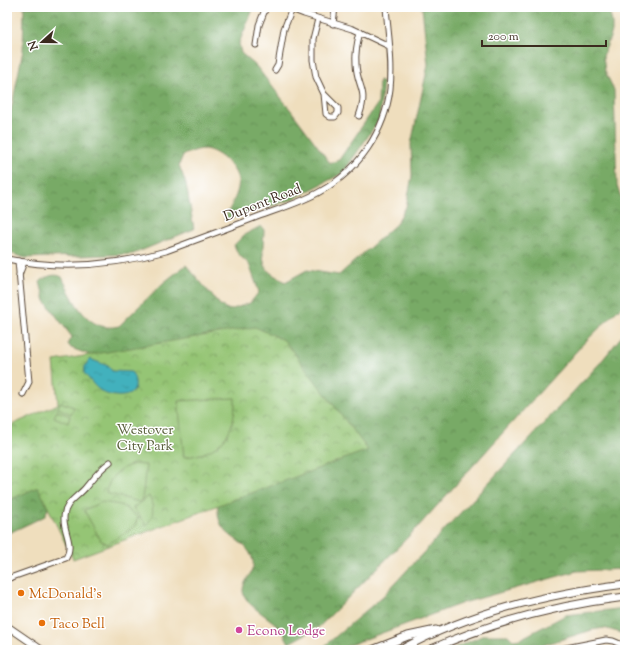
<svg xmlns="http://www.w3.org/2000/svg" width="632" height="657" viewBox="0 0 632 657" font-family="'Sorts Mill Goudy',serif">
	<defs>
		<pattern id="forest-crowns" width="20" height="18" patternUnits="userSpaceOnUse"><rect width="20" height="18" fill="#78aa66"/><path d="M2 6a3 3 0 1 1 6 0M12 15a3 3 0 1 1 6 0" fill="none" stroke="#648b53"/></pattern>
		<pattern id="park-crowns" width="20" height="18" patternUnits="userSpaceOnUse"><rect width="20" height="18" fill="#95c575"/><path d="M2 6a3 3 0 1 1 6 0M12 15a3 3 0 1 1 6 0" fill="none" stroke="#7ba05f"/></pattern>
		<pattern id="water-ripples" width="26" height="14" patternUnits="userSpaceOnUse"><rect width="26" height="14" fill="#42b1bd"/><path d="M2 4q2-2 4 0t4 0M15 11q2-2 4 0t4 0" fill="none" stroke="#389099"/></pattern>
	</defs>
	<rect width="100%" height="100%" fill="#fff"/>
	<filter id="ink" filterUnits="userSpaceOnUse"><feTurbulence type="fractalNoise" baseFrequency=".025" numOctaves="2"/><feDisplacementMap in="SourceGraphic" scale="8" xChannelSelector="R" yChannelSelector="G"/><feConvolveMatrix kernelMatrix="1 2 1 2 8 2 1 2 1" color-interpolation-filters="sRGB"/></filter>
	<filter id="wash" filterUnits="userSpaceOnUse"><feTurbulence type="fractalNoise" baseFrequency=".012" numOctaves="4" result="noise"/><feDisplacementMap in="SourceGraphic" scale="16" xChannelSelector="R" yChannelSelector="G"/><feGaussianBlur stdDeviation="0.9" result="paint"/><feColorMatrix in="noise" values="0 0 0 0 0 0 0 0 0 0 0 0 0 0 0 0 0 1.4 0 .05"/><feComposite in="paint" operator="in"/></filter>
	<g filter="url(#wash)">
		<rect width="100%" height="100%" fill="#efdebd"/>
		<g fill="url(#forest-crowns)" stroke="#5a6a42">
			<path d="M24,7h230l-15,36 2,10 15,13 37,47 37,50 9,-3 39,-57 1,-23 4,2 -4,38 -36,53 -52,27 -67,20c5,-10 12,-22 14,-32 4,-17 -19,-38 -34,-39 -7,0 -15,4 -21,6l-4,10 7,19 8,45 -61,25 -108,4 -18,-6v-121l16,-81z"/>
			<path d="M422,7h186l4,15v10l-9,24 2,15 9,19 3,95 8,25v93l-42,41 -167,185 -97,98 -30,16c-3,-5 -5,-10 -8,-13 -10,-13 -28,-19 -36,-33 -8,-13 11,-23 8,-36 -6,-26 -38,-20 -35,-57l-106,-141 -41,-15 -3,-4 1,-4 3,-3 -27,-36 -5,-19c6,-6 15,-9 22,-5 11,23 26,57 57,49l44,-43 23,-18 35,41 9,4 20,-7 9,-11 -10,-28 -11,-10 -4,-9 10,-10 17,-9 3,4c0,11 -4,29 3,39 3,5 13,9 18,13l22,-12 32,5 57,-51 10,-17 6,-31 -1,-32 17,-79z"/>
			<path d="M625,332v237l-48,2 -114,32 -127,47h-16l63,-54 217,-233z"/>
			<path d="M7,430l45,67 -7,19 -38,18z"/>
			<path d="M625,608v26l-21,-6 -12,2 -65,20h-77l34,-15h24l5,5 7,-1 46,-24z"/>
		</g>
		<path fill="url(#park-crowns)" stroke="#68784a" d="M255,327l29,13 84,110 -295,109 -35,-72 -31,14v-74l51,-23 -4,-43z"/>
		<g fill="#95c575" stroke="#68784a">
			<path d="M235,398c1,35 -14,56 -51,59l-6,-56z"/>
			<path d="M60,402l14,5 -3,7 -13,-6z"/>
			<path d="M57,411l13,5 -2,7 -14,-6z"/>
			<path d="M134,464l12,1 -4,35 -3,2 -33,-9c3,-16 13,-25 28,-29z"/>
			<path d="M149,496c5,12 6,19 -3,29l-13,-17z"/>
			<path d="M102,502l19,3 17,12 -3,9 -27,18 -7,-3 -17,-31z"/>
		</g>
		<path fill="url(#water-ripples)" stroke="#3e6e6e" d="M90,359l18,7 4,5 19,1c3,3 3,5 4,9 3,18 -19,17 -31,12 -8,-4 -14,-13 -20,-20l1,-7z"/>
	</g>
	<g filter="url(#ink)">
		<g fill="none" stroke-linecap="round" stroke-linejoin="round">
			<defs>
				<g id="minor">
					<path d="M286,7l18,7 49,15 36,17"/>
					<path d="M318,19l-5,20v21l3,17 8,17 2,20 4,3h5l3,-4v-5l-14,-14"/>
					<path d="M333,24l2,-17"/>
					<path d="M256,45l3,-20 7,-18"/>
					<path d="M275,70l3,-5 6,-36 8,-20"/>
					<path d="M359,116c10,-27 -2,-28 -3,-52 -1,-11 1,-21 4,-32"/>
					<path d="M7,259c54,11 106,7 159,-8 30,-11 60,-22 91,-34 21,-8 44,-14 64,-26 38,-21 64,-60 69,-102 3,-27 -2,-55 -4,-82"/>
					<path d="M18,261l11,121 -6,12"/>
					<path d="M19,275l5,-13"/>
					<path d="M7,579l59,-21c8,-14 -2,-25 -2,-39 0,-17 13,-21 22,-32 8,-10 14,-18 24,-25"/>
					<path d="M556,650l50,-10 7,1 12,5"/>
				</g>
				<path id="major" d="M7,626l35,24"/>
				<g id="highway">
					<path d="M372,650l36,-14 28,-6"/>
					<path d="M400,650c70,-38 147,-56 225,-66"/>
					<path d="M429,650c64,-28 127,-45 196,-53"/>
				</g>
			</defs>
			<use href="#minor" stroke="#564536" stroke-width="7"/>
			<use href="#major" stroke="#564536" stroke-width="8"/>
			<use href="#highway" stroke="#564536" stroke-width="9"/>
			<use href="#minor" stroke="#fff" stroke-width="5"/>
			<use href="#major" stroke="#fff" stroke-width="6"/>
			<use href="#highway" stroke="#fff" stroke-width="7"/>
		</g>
	</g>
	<g fill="#e8710a" stroke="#fff" stroke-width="1.5">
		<circle cx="21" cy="593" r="4"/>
		<circle cx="42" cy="623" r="4"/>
	</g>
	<circle fill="#d1479c" stroke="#fff" stroke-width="1.5" cx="239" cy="630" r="4"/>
	<g text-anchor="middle" stroke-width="3" stroke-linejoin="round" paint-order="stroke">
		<g font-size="14" fill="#3b2a1e" stroke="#fff">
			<text transform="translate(262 202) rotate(-21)" y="5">Dupont Road</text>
		</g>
		<g font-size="14" fill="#5a603c" stroke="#fff">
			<text x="145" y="434">Westover<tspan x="145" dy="16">City Park</tspan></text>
		</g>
		<g font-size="14" fill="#c56008" stroke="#fff" text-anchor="start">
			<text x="29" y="598">McDonald's</text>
			<text x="50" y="628">Taco Bell</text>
		</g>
		<g font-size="14" fill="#b23c85" stroke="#fff" text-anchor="start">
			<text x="247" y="635">Econo Lodge</text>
		</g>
	</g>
	<rect width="632" height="657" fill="none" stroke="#fff" stroke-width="24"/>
	<g transform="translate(42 42) rotate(249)" stroke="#ffffff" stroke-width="3" paint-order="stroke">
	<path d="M0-3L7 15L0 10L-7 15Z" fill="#3b2a1e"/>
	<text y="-6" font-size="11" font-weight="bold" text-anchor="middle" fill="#3b2a1e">N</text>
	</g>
	<path d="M482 40v6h124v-6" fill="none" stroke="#3b2a1e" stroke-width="2"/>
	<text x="488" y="40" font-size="12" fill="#3b2a1e" stroke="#ffffff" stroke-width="3" paint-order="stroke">200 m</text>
</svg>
